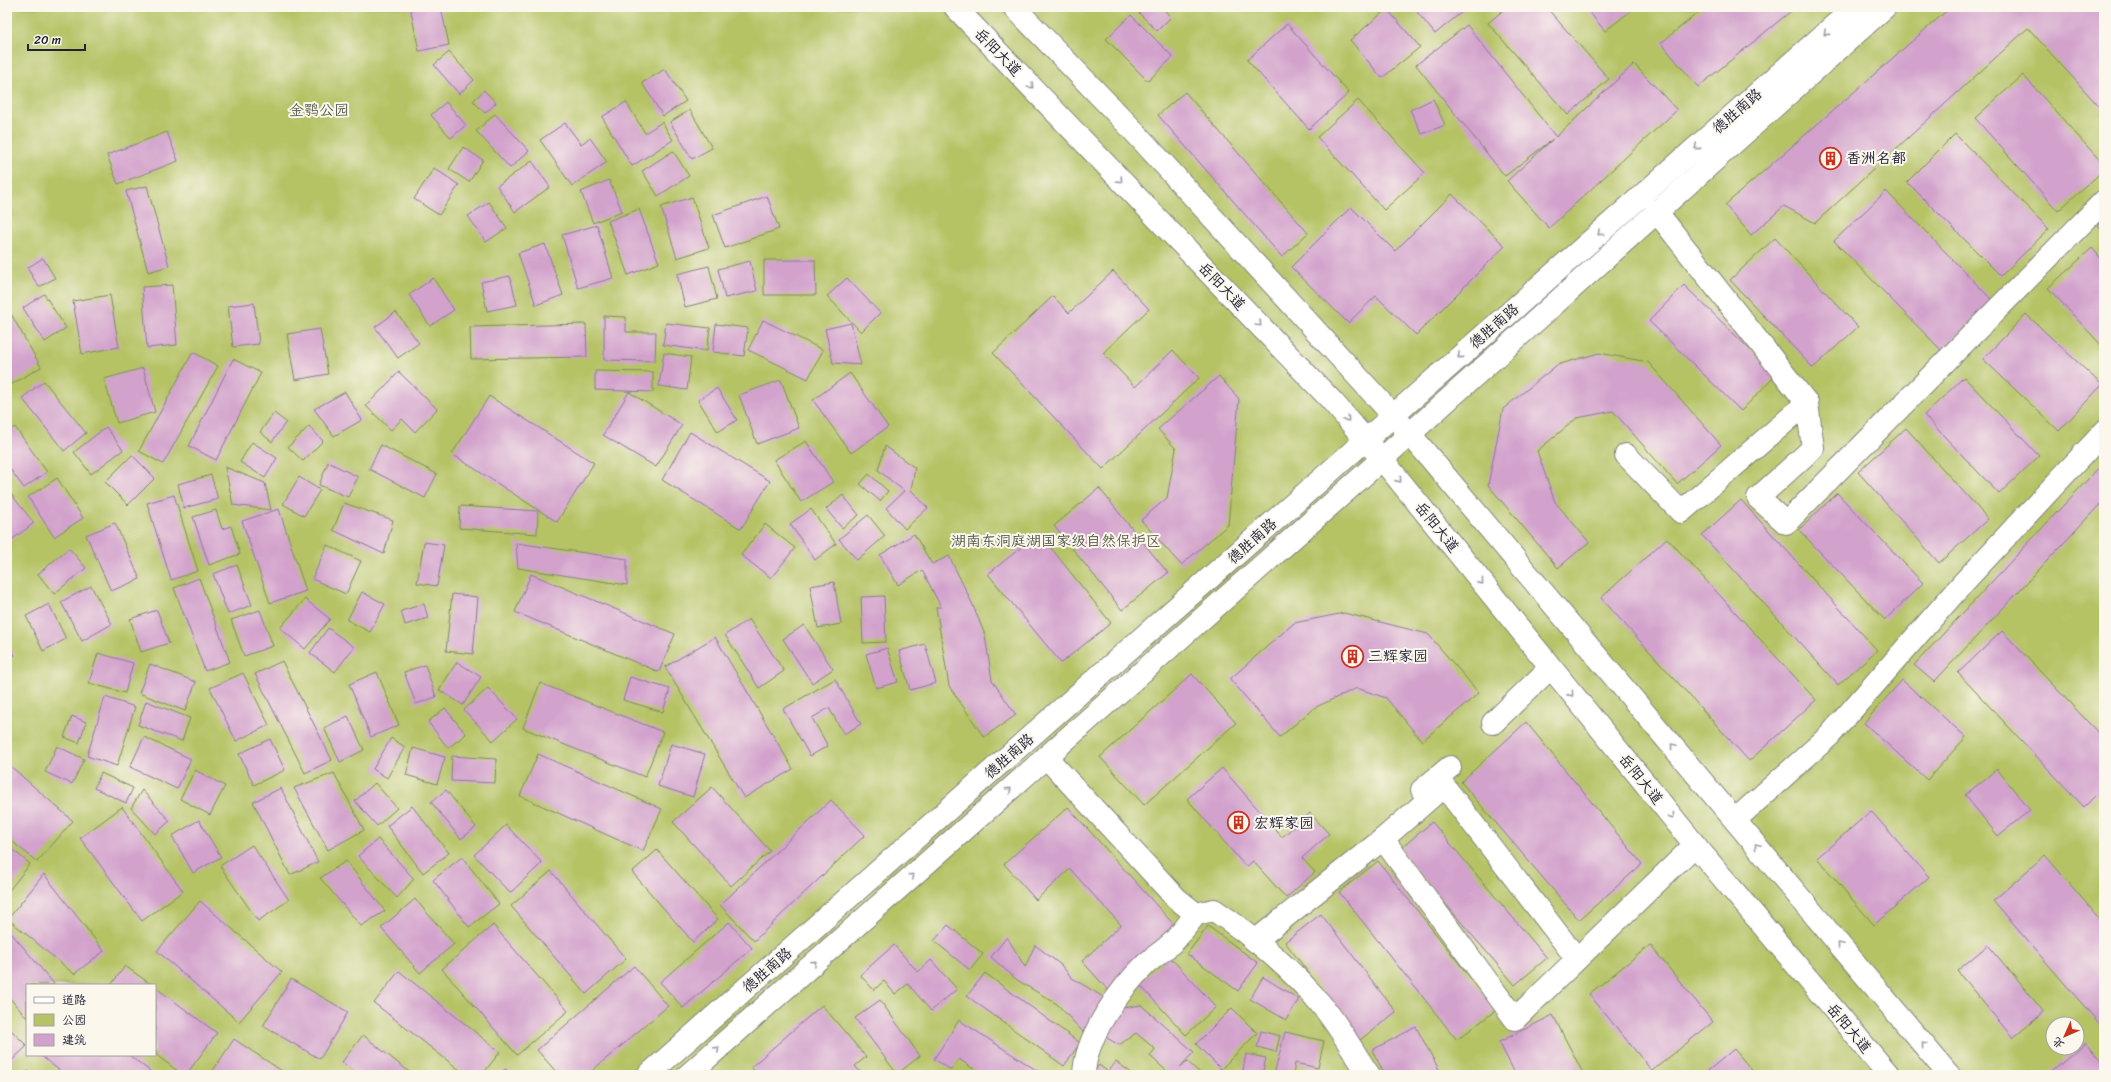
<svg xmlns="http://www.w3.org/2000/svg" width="2111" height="1082" viewBox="0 0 2111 1082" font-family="Sriracha,'LXGW WenKai TC',sans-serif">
	<rect width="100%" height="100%" fill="#fbf7ec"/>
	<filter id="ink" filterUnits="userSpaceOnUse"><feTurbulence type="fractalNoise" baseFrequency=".025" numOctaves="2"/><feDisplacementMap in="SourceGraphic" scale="8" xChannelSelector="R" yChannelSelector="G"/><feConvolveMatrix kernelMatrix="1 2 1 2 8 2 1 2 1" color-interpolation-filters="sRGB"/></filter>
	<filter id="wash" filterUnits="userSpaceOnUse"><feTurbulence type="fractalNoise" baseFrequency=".012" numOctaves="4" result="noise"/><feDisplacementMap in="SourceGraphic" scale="16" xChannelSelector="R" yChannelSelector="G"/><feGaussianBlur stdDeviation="0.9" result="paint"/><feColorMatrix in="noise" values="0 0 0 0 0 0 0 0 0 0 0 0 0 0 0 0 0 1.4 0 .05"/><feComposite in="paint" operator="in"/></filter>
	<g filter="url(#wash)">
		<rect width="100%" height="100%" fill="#e6dfbb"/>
		<path fill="#b5c365" stroke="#6c7250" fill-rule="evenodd" d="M7,7h2097v1068h-2097zM27,985h128v70h-128zM2053,1024h24v24h-24z"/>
		<g id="blocks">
			<g fill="#d2a1cc">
				<path d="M410,7h31l8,38 -30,6z"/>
				<path d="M1133,7h28l10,10 -14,14z"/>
				<path d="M1413,7h55l-33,27z"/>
				<path d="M1507,7h39l63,72 -41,36 -80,-92z"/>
				<path d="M1585,7h51l-31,24z"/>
				<path d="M1705,7h91l-98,80 -37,-44z"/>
				<path d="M1951,7h153v105l-76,-84 -213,195 -31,-17 -33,29 -26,-30z"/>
				<path d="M1387,9l33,38 -38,31 -32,-38z"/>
				<path d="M1131,15l42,42 -25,24 -42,-42z"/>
				<path d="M1287,24l62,69 -40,36 -62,-69z"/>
				<path d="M1467,25l89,112 78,-73 43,46 -128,118 -42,-47 46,-42 -48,37 -89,-111z"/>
				<path d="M449,52l25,28 -15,14 -25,-29z"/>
				<path d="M665,69l21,32 -23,15 -21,-33z"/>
				<path d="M2023,75l81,90v5l-46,41 -83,-93z"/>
				<path d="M484,90l12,13 -11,10 -12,-12z"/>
				<path d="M1185,92l123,141 -26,24 -124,-142z"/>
				<path d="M1433,99l12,26 -23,9 -12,-24z"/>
				<path d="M1358,100l67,73 -41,37 -67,-73z"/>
				<path d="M446,102l20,23 -15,13 -20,-23z"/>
				<path d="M626,102l19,31 17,-11 11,18 -41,26 -30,-49z"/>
				<path d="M690,110l22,38 -20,11 -22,-37z"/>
				<path d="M495,114l34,37 -19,17 -34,-37z"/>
				<path d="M565,123l16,21 9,-6 17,24 -35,24 -32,-46z"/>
				<path d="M167,132l11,29 -60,23 -11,-29z"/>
				<path d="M1955,134l94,95 -48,47 -94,-94z"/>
				<path d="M463,147l20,13 -14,22 -20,-13z"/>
				<path d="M673,151l16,25 -31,20 -16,-25z"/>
				<path d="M532,161l18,26 -35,25 -18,-26z"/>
				<path d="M434,168l25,17 -20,30 -25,-16z"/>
				<path d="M609,180l13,31 -29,12 -12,-31z"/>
				<path d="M147,186l22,80 -21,6 -22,-81z"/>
				<path d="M1886,191l107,110 -51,50 -108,-110z"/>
				<path d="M1452,194l53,52 -89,89 -40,-39 -28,27 -57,-56 60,-60 44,44z"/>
				<path d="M767,196l12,33 -54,19 -12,-33z"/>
				<path d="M692,197l17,51 -32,10 -16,-51z"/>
				<path d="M489,202l18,26 -21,14 -18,-26z"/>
				<path d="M639,209l20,54 -31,12 -20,-54z"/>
				<path d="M2104,220v13l-6,-7z"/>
				<path d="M597,225l16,53 -35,10 -16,-53z"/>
				<path d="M1775,238l83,89 -45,41 -83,-88z"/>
				<path d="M545,244l18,51 -27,10 -18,-52z"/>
				<path d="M2092,248l12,14v86l-56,-60z"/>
				<path d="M43,258l12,20 -16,9 -12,-19z"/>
				<path d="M764,260h51l1,35h-52z"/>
				<path d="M750,261l7,30 -32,7 -7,-29z"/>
				<path d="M709,266l8,33 -32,8 -8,-33z"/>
				<path d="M1113,271l36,38 -46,44 32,34 38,-37 26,28 -96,91 -110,-116 60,-57 16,17z"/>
				<path d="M510,276l7,29 -30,6 -6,-29z"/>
				<path d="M433,278l21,32 -24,16 -21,-31z"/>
				<path d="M847,278l33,35 -19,19 -34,-36z"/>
				<path d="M172,285l5,60 -30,3 -5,-61z"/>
				<path d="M1684,285l92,90 -35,36 -92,-90z"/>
				<path d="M44,294l22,34 -21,14 -22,-34z"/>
				<path d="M110,295l9,52 -37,7 -9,-53z"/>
				<path d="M254,303l5,41 -26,3 -5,-41z"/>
				<path d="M7,307l34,60 -29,17 -5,-8z"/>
				<path d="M396,312l23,31 -21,15 -23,-31z"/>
				<path d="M2026,314l76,71 -43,46 -76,-72z"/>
				<path d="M604,316l22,1v15h30l-1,29 -51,-1z"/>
				<path d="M763,320l60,30 -15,29 -60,-29z"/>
				<path d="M666,323l44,5 -3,23 -44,-6z"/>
				<path d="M851,323l10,42 -28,-2 -8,-34z"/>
				<path d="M586,324l1,33 -116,2 -1,-32z"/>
				<path d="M716,324l32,4 -4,28 -31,-4z"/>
				<path d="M320,329l8,45 -33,6 -8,-46z"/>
				<path d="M193,352l25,14 -55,98 -24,-13z"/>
				<path d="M664,353l27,4 -4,33 -28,-4z"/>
				<path d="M1599,353l49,9 73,83 -44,39 -64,-73 -36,7 -40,33 18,51 34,40 -31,26 -70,-83 15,-76 54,-44z"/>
				<path d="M233,359l28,14 -45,87 -27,-14z"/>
				<path d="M143,368l12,44 -38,11 -13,-44z"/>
				<path d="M595,371l58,1v20l-58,-2z"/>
				<path d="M399,372l38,37 -22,23 -13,-13 -11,11 -25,-24z"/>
				<path d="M850,373l38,54 -37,26 -38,-53z"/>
				<path d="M1219,376l20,23 -11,126 -47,40 -40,-45 26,-22 9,-49 -18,-20z"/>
				<path d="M1964,377l75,79 -40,38 -75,-79z"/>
				<path d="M781,380l18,48 -42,16 -18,-49z"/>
				<path d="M44,381l42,52 -22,18 -42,-53z"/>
				<path d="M717,388l20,32 -19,12 -20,-32z"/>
				<path d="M345,392l17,28 -28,16 -20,-27z"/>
				<path d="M629,392l53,33 -26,42 -53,-32z"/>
				<path d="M489,396l105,67 -37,59 -105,-68z"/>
				<path d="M274,413l12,9 -14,20 -12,-10z"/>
				<path d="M309,426l14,15 -20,20 -15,-14z"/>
				<path d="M15,427l32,45 -23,16 -17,-23v-33z"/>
				<path d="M106,427l17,23 -32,24 -17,-22z"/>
				<path d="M1906,428l82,91 -49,44 -81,-91z"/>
				<path d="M690,432l80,49 -29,48 -79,-49z"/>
				<path d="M806,441l27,41 -32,20 -27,-42z"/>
				<path d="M252,442l25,16 -12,20 -25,-16z"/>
				<path d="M381,445l56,29 -12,24 -56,-29z"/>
				<path d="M885,446l30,22 -4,22 17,18 -23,21 -19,-21 18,-17 -26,-21z"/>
				<path d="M132,455l23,23 -27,27 -23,-23z"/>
				<path d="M328,462l30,15 -10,20 -29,-12z"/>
				<path d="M2104,462v38l-170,182 -20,-17z"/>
				<path d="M225,467l40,16 6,27 -38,-5z"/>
				<path d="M869,474l19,17 -8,10 -20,-17z"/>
				<path d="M211,475l7,24 -34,9 -6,-24z"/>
				<path d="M299,477l21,13 -16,26 -21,-12z"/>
				<path d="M57,478l26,40 -29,19 -26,-40z"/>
				<path d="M1099,488l69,85 -46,37 -68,-84z"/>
				<path d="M7,489l27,34 -25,19 -2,-3z"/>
				<path d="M1837,493l86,90 -38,37 -86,-90z"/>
				<path d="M174,495l24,76 -27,9 -24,-77z"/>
				<path d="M843,495l16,20 -17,13 -16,-19z"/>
				<path d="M1741,500l136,150 -39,35 -136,-150z"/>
				<path d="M344,503l49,17 -9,34 -51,-24z"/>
				<path d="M460,506l78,5 -1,23 -78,-6z"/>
				<path d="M279,509l27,82 -36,12 -28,-82z"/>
				<path d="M811,509l25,35 -21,16 -25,-36z"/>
				<path d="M216,510l6,19 9,-3 9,28 -31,11 -16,-48z"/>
				<path d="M868,515l17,21 -28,24 -18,-21z"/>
				<path d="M115,523l25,56 -29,12 -25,-56z"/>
				<path d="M765,524l30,24 -24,30 -30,-23z"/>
				<path d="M1039,533l72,90 -50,40 -73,-89z"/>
				<path d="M914,534l18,30 17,-8 23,47 13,32 7,45 24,35 -32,22 -35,-51 -13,-79h5l-19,-37 -24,15 -18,-30z"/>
				<path d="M1667,538l149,162 -67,61 -148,-163z"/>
				<path d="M424,542l20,3 -7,41 -20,-3z"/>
				<path d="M516,543l111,16v26l-109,-17z"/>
				<path d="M327,545l34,16 -15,33 -34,-15z"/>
				<path d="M69,548l17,20 -32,26 -16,-20z"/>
				<path d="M237,565l15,40 -24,9 -15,-40z"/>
				<path d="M531,574l144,60 -16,38 -144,-60z"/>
				<path d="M199,578l31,84 -25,9 -31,-83z"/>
				<path d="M834,582l7,42 -23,4 -8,-42z"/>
				<path d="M91,586l21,38 -30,17 -21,-39z"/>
				<path d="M362,592l23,12 -15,28 -23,-12z"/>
				<path d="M452,594l26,3 -5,57 -27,-3z"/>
				<path d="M884,596l2,46 -23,1 -2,-46z"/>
				<path d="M305,599l25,20 -25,30 -25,-21z"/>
				<path d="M49,604l17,35 -23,12 -17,-35z"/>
				<path d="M424,604l4,14 -23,7 -4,-14z"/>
				<path d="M157,610l12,33 -28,9 -11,-33z"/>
				<path d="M260,610l13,36 -29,10 -13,-36z"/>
				<path d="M1344,613l84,21 51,59 -57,48 -36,-43 -29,-10 -43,20 -34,29 -50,-58 64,-56z"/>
				<path d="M749,619l35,52 -25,17 -34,-53z"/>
				<path d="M804,625l29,44 -21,14 -29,-44z"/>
				<path d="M328,628l26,19 -19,25 -25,-19z"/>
				<path d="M2002,631l102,108v48l-20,20 -126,-134z"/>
				<path d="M715,637l78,132 -49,29 -79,-131z"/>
				<path d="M925,644l11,39 -26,7 -11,-39z"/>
				<path d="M7,645l8,10 -8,6z"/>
				<path d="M887,648l11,34 -22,6 -10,-34z"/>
				<path d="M98,653l35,10 -8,30 -36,-10z"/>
				<path d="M282,661l50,99 -27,13 -50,-99z"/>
				<path d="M457,662l24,15 -18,28 -24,-15z"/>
				<path d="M150,664l46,18 -11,29 -46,-18z"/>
				<path d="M425,665l11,32 -20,7 -12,-32z"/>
				<path d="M377,672l22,53 -28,12 -22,-53z"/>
				<path d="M243,673l26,52 -33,16 -26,-53z"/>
				<path d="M1192,674l44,49 -92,82 -44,-48z"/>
				<path d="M630,677l40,12 -7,23 -40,-12z"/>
				<path d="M835,679l26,45 -17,10 -15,-26 -17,10 16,28 -18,10 -27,-47z"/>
				<path d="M1902,680l64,57 -39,43 -63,-57z"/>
				<path d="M540,683l123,49 -18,45 -122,-49z"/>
				<path d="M488,688l29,31 -24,22 -29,-31z"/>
				<path d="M105,697l30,10 -18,59 -30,-10z"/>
				<path d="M146,701l44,17 -8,23 -44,-16z"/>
				<path d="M445,708l21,26 -18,14 -20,-26z"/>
				<path d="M72,716l14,6 -7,21 -15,-6z"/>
				<path d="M348,716l16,34 -24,12 -16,-34z"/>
				<path d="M1526,722l116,142 -63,56 -118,-138z"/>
				<path d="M144,737l47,22 -14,30 -47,-22z"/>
				<path d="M391,738l14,9 -18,31 -14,-9z"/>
				<path d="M270,739l15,31 -31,15 -15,-31z"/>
				<path d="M671,744l34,10 -12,43 -35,-11z"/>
				<path d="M57,746l27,13 -12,25 -27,-12z"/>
				<path d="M413,748l32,9 -8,27 -31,-9z"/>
				<path d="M538,754l124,55 -19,42 -123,-55z"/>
				<path d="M452,756l44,3 -1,24 -44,-2z"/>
				<path d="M7,763l66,58 -36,41 -30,-25z"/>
				<path d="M1222,768l60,69 28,-24 19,21 -27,24 13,14 -29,26 -33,-37 -7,6 -59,-68z"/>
				<path d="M1997,769l33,41 -32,26 -33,-41z"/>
				<path d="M195,770l30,16 -15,29 -30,-16z"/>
				<path d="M101,773l32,15 -7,15 -32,-15z"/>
				<path d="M334,773l30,57 -36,20 -34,-62z"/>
				<path d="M375,783l22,25 -20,18 -22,-25z"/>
				<path d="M712,787l58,64 -39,35 -58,-64z"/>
				<path d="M281,788l37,74 -28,13 -37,-73z"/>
				<path d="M142,790l28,31 -15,13 -24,-26z"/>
				<path d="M446,790l30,37 -15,12 -30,-37z"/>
				<path d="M831,800l34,35 -111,106 -34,-36z"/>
				<path d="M412,806l37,47 -26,20 -36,-47z"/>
				<path d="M122,807l61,84 -41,30 -62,-83z"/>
				<path d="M1068,807l109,121 -69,62 -26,-29 39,-36 -51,-56 -34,31 -32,-36z"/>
				<path d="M1871,811l58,66 -55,48 -57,-67z"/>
				<path d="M199,820l22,37 -28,16 -21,-37z"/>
				<path d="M1432,822l115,136 -32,27 -116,-135z"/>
				<path d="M506,825l36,38 -32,30 -36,-38z"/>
				<path d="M378,839l36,40 -17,19 -39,-42z"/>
				<path d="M7,845l23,19 -23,29z"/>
				<path d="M252,845l37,55 -31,21 -38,-55z"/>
				<path d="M657,850l61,69 -25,23 -61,-70z"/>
				<path d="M2045,855l59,69v105l-111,-128z"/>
				<path d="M462,857l37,47 -30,23 -36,-47z"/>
				<path d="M346,861l39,50 -24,15 -41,-48z"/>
				<path d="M1378,861l118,149 -39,30 -118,-148z"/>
				<path d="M551,871l75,88 -40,35 -75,-88z"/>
				<path d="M44,874l60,77 -30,23 -66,-55z"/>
				<path d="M415,899l39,45 -34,29 -39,-45z"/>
				<path d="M200,901l82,71 -43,50 -82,-71z"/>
				<path d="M1321,914l75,98 -36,28 -75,-98z"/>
				<path d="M729,922l23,26 -69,60 -23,-26z"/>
				<path d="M493,925l75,86 -51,44 -75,-86z"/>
				<path d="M948,925l35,29 -13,16 -36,-29z"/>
				<path d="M1208,926l50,37 -20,28 -51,-37z"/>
				<path d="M7,928l48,57h-28v33l-20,-23z"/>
				<path d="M1007,937l18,30 10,-22 26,20 11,13 33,20 -21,35 -27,-29 -40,-24 -26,-23z"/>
				<path d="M894,945l24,27 13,-12 26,29 -26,22 -23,-27 -13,10 -11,-13 -10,9 -14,-15z"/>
				<path d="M1650,945l63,77 -61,49 -63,-77z"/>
				<path d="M1988,945l56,67 -31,26 -56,-67z"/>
				<path d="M1169,956l47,51 -30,28 -47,-51z"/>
				<path d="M125,966l27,19h-41z"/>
				<path d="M634,966l34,40 -81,69h-28l-22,-25z"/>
				<path d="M399,971l101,81 -18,23h-16l-92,-72z"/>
				<path d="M985,973l95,70 -16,23 -97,-70z"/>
				<path d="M1263,977l36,22 -13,21 -36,-21z"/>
				<path d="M291,979l57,33 -28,47 -57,-33z"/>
				<path d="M155,987l62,46 -31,42h-3l-28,-21z"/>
				<path d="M880,1000l40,56 -23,18 -42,-56z"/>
				<path d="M822,1005l44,52 -11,9 8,9h-105l-7,-8z"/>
				<path d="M1141,1005l53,47 -14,15 7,-6 15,14h-31l-21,-19 5,-7 -19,-16 -17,12 -17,-10 15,-26z"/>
				<path d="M1232,1008l25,25 -36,36 -25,-25z"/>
				<path d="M1553,1015l31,60h-68l-17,-33z"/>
				<path d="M959,1020l85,55h-62l-23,-16 -8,11 -17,-11z"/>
				<path d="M7,1026l20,20 -20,19z"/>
				<path d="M1416,1027l26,48h-57l-13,-25z"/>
				<path d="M1261,1031l19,5 -4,16 -19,-5z"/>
				<path d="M1285,1032l39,9 -6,27 -23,-5 -2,12h-19z"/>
				<path d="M363,1035l50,40h-55l-16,-13z"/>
				<path d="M234,1039l54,36h-78z"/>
				<path d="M2085,1042l19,22v11h-57z"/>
				<path d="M1734,1049l22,26h-53z"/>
				<path d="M1246,1054l20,4 -4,17h-20z"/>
				<path d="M40,1055h89l26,20h-90z"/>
				<path d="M1116,1062l19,13h-43l7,-10 9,7z"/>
				<path d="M506,1069l3,6h-13z"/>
				<path d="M28,1071l5,4h-8z"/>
			</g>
		</g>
	</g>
	<g filter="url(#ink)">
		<use href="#blocks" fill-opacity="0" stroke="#84807b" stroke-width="1"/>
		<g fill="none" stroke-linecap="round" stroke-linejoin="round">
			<defs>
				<g id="minor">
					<path d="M1807,403l6,45 -55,50 28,25 318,-322"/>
					<path d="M1626,455l55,57 126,-109 -151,-192"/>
					<path d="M1493,723l57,-55"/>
					<path d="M1046,757l130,141 20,16 18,-4c39,26 81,62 110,98 17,21 30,45 45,67"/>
					<path d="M1422,790l28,-23"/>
					<path d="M1735,820l94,-84 134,-153 141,-151"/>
					<path d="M1383,839l61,-53 133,173"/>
					<path d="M1255,941l128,-102 132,180 180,-174"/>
					<path d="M1084,1075c1,-38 35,-85 62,-111 9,-8 20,-15 29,-24 7,-8 14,-17 21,-26"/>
				</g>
				<g id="major">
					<path d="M955,7l377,394 50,58 313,386 194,230"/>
					<path d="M1014,7l116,120 280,307 539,641"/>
					<path d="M648,1075l1207,-1068"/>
					<path d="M688,1075l694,-616 503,-452"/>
				</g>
			</defs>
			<use href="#minor" stroke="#84807b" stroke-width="24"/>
			<use href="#major" stroke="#84807b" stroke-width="24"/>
			<use href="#minor" stroke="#fff" stroke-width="22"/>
			<use href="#major" stroke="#fff" stroke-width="22"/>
		</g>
		<defs><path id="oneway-chevron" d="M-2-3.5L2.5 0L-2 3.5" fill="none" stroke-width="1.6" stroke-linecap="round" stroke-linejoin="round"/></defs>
		<g stroke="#9c9ca7">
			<use href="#oneway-chevron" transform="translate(1826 33) rotate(139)"/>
			<use href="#oneway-chevron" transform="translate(1031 86) rotate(46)"/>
			<use href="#oneway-chevron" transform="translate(1697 147) rotate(139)"/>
			<use href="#oneway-chevron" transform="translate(1120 180) rotate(46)"/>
			<use href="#oneway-chevron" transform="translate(1600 233) rotate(139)"/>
			<use href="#oneway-chevron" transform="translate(1259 324) rotate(46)"/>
			<use href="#oneway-chevron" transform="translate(1460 356) rotate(139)"/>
			<use href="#oneway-chevron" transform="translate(1347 419) rotate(50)"/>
			<use href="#oneway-chevron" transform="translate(1399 480) rotate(51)"/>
			<use href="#oneway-chevron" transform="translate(1481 582) rotate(51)"/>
			<use href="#oneway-chevron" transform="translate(1571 694) rotate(51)"/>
			<use href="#oneway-chevron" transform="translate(1673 746) rotate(-130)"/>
			<use href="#oneway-chevron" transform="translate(1009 790) rotate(-42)"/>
			<use href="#oneway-chevron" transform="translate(1672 816) rotate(51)"/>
			<use href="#oneway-chevron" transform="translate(1757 846) rotate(-130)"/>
			<use href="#oneway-chevron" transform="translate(912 876) rotate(-42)"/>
			<use href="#oneway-chevron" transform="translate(1840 945) rotate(-130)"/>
			<use href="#oneway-chevron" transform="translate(814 963) rotate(-42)"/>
			<use href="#oneway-chevron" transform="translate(1924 1045) rotate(-130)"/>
			<use href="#oneway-chevron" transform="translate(717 1049) rotate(-42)"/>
		</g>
	</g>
	<defs>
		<symbol id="building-ring" viewBox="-11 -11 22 22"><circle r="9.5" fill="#fbf7ec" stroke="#c8321e" stroke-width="1.5"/><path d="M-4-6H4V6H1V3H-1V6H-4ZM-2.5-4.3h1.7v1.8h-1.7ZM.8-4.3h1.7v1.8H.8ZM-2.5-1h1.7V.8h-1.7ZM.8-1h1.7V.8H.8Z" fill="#c8321e"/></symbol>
	</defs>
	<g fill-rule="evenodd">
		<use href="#building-ring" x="1818" y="146" width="25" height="25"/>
		<use href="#building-ring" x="1340" y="644" width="25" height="25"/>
		<use href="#building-ring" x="1226" y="810" width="25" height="25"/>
	</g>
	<g text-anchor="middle" stroke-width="4" stroke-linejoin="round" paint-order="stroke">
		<g font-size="15" fill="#22223b" stroke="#fbf7ec">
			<text transform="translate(998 52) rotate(46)" y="5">岳阳大道</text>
			<text transform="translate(1737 111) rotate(-41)" y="5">德胜南路</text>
			<text transform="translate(1222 286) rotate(46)" y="5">岳阳大道</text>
			<text transform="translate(1494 326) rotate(-41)" y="5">德胜南路</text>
			<text transform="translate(1437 527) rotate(51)" y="5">岳阳大道</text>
			<text transform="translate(1252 541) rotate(-42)" y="5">德胜南路</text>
			<text transform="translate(1009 756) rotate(-41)" y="5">德胜南路</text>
			<text transform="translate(1641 779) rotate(51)" y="5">岳阳大道</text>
			<text transform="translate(767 970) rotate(-41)" y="5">德胜南路</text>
			<text transform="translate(1849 1028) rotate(50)" y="5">岳阳大道</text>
		</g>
		<g font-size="15" fill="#555a4a" stroke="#fbf7ec">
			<text x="319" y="115">金鹗公园</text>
			<text x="1056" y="546">湖南东洞庭湖国家级自然保护区</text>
		</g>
		<g font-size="15" fill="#22223b" stroke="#fbf7ec" text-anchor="start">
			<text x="1846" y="163">香洲名都</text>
			<text x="1368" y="661">三辉家园</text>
			<text x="1254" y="828">宏辉家园</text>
		</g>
	</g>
	<rect width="2111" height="1082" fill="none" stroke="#fbf7ec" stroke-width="24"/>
	<rect x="26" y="984" width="130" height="72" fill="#fbf7ec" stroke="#a4a2a5"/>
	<rect x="34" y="997" width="20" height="6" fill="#ffffff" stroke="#a4a2a5"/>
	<text x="62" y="1004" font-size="12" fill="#22223b">道路</text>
	<rect x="34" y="1014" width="20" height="12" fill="#b5c365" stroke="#a4a2a5"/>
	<text x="62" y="1024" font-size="12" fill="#22223b">公园</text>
	<rect x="34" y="1034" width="20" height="12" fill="#d2a1cc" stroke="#a4a2a5"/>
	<text x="62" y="1044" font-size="12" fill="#22223b">建筑</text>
	<g transform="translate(2065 1036) rotate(225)"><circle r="19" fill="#fbf7ec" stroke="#a4a2a5"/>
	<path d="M0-3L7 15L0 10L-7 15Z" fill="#c8321e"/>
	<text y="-6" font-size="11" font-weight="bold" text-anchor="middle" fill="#22223b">北</text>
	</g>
	<path d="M28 44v6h57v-6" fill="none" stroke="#22223b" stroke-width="2"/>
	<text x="34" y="44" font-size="12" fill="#22223b" stroke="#fbf7ec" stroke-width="3" paint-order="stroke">20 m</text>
</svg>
